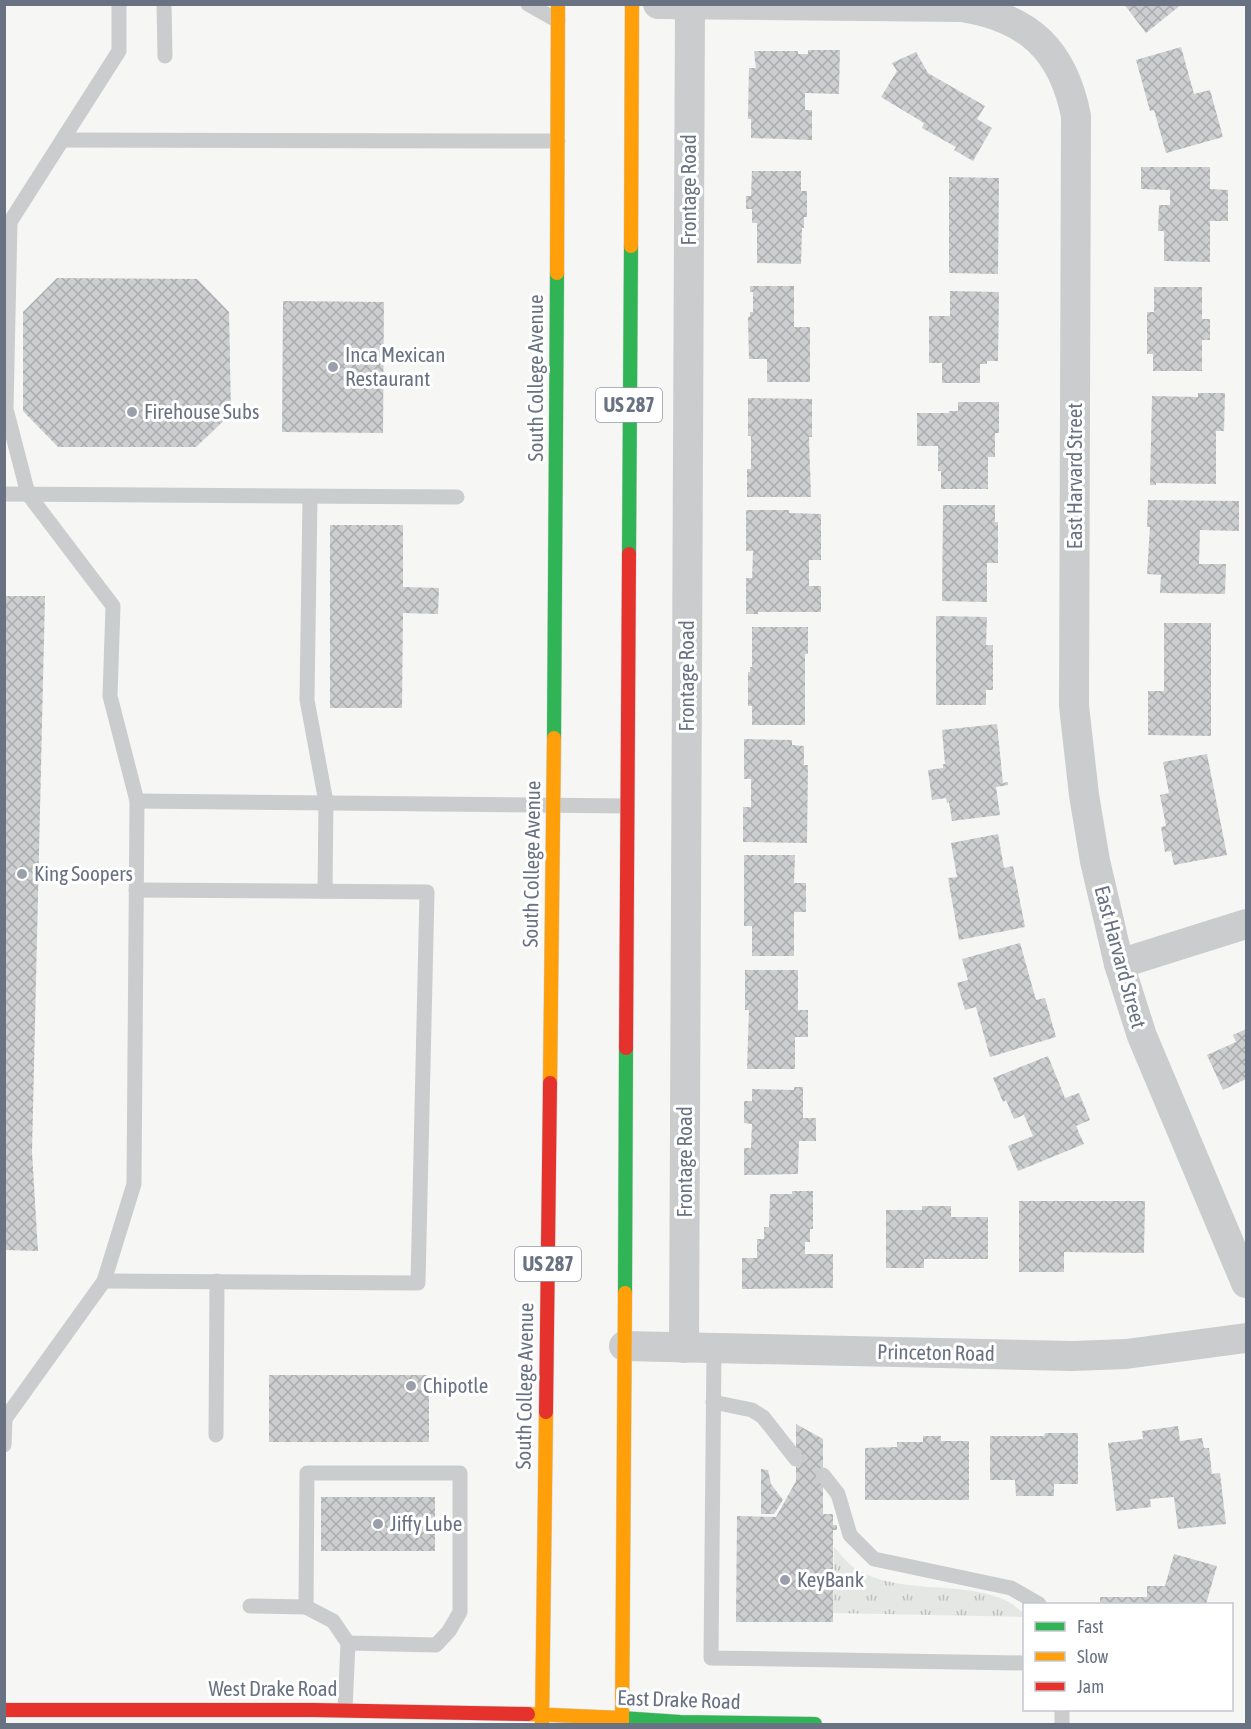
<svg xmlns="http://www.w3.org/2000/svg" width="1251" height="1729" viewBox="0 0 1251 1729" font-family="'Asap Condensed',sans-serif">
	<defs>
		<pattern id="grass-tufts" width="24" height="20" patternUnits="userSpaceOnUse" patternTransform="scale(1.5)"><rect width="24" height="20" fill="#e4e7e3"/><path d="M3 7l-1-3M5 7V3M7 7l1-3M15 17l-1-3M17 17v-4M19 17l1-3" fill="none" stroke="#bdc0bd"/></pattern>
		<pattern id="building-cross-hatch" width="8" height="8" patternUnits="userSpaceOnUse" patternTransform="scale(1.5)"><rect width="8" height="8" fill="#cdced0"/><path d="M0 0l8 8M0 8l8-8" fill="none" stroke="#aaacae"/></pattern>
	</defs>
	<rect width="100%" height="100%" fill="#f6f6f5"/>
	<path fill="url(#grass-tufts)" d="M834,1547c6,6 12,15 19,20 46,30 104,12 152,33 7,3 13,9 19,13v4l-191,-4z"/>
	<g fill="url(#building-cross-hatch)">
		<path d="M1124,4h58l-36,29z"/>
		<path d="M1181,47l13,47 16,-4 13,47 -57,16 -12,-43 -4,1 -14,-51z"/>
		<path d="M808,50h32l-1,44 -34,-1v17h7v30l-61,-2v-19h-3l1,-51h7l-2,-17h44v3h10z"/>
		<path d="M916,52l12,21 57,33 -8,13 15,9 -19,33 -19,-11 2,-3 -34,-19 2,-5 -43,-26 16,-26 -5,-8z"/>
		<path d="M1141,167h69v22l18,1v31h-18v41l-46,-1v-30h-6l1,-26h11v-15l-29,-1z"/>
		<path d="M752,171h49v20h6v26h-3v11h-2l-1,36 -44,-1v-40h-5v-14h-6v-13h5z"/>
		<path d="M949,177l50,1 -1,96 -49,-1z"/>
		<path d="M57,278l140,1 32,33 2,102 -35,33h-138l-35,-36v-99z"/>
		<path d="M750,286h44v41h16v55h-43v-23h-18l-1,-42h2v-5h3v-20h-3z"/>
		<path d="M1154,287h48v32h8v21h-8v31h-49v-17h-6v-42h7z"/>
		<path d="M950,291l49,1 -1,69h-11v3h-7v19h-38v-20h-13v-47h21z"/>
		<path d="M283,301l101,1 -1,131 -101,-1z"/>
		<path d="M1198,393h27l-1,38h-8v53l-60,-1v2h-6l2,-89 46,1z"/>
		<path d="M748,398l64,1v38h-3l2,60h-64v-28h4v-33h-3z"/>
		<path d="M958,402h41v31h-4v24h-7v32h-47v-18h-3v-25h-21v-33h32v-2h9z"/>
		<path d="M1148,500l91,1v30l-39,-1 -1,34h27l-1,30 -65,-1 1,-18 -14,-1 3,-47h-3z"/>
		<path d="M943,505h52v17h3v41h-11v39l-45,-1z"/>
		<path d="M746,510h43v3l32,1v46h-12v26h12v26h-63v2h-12v-36h6l1,-27h-7z"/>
		<path d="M330,525h73v62l36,1 -1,26 -35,-1 -1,95h-72z"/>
		<path d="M4,596h41l-13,556 6,99 -34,-1z"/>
		<path d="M936,616l51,1 -1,28h7v45h-7v15h-50z"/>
		<path d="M1164,623h47v113l-63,-1v-44h16z"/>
		<path d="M752,627h56v27h-3v71h-53v-19h-4v-34h2v-5h2z"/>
		<path d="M997,724l6,59 5,-1v3l-12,2 4,28 -48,6 -3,-19 -2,1 -1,-5 -14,2 -4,-30 15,-2v-4h2l-3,-34z"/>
		<path d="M744,739l48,1v5l12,1v19h4l-1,78 -64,-1v-35h8v-28h-7z"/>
		<path d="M1207,754l20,101 -53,10 -3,-14 -6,1 -4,-25 5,-1 -6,-31 9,-2 -6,-31z"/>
		<path d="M998,834l6,34 9,-2 12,61 -66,13 -11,-62 9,-1 -6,-34z"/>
		<path d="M744,855h51l-1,28h12v29h-12v44h-42v-30h-8z"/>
		<path d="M1020,943l16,57 9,-2 11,39 -66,20 -14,-50 -11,3 -8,-27 11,-3 -6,-21z"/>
		<path d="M745,970h53v40h10v27h-13v32h-48l2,-59h-4z"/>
		<path d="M1246,1029v50l-23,11 -16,-35 29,-13 -3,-7z"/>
		<path d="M1048,1056l17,42 14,-5 11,27 -14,6 8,18 -66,27 -10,-25 25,-10 -9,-21 -10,4 -8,-19 -3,2 -10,-24z"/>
		<path d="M794,1087h9v31h13v23h-17l-1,33 -54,1v-27h7l1,-24 -8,-1v-22h8v-12l42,1z"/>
		<path d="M792,1191h21v38h-3v13h-5v12h28v34l-91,1v-31h15v-19h7v-12h5l1,-33h22z"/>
		<path d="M1019,1201h126l-1,52 -80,-1v20h-45z"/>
		<path d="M922,1206h29v11h37v42h-64v9h-38v-58h36z"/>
		<rect x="269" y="1375" width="160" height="67"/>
		<path d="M796,1424l27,15v75h10v11h4v5h-4v92h-97l1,-106 39,1 20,-36z"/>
		<path d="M1178,1426l2,15 22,-3 2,10h5l3,26 8,-1 6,51 -48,5 -4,-32 -24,2 1,8 -35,4 -8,-68 35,-4 -1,-8z"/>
		<path d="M1045,1433h33v51h-24v12h-38l-1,-16h-25v-44h54z"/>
		<path d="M923,1436h18v5h28v59h-104v-52l32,-1v-5h26z"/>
		<path d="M761,1469l7,1 3,14 12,16 -9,14h-13z"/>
		<rect x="321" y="1497" width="114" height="54"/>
		<path d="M1174,1554l43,12 -11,38h-106v-7h47v-11h18z"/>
	</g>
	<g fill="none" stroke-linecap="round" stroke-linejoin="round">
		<defs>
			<g id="fast">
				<path d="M629,554l2,-308"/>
				<path d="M554,738l3,-465"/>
				<path d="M625,1293l1,-245"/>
				<path d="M621,1718l59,4 135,2"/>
			</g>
			<g id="slow">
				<path d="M631,246l1,-242"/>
				<path d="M557,273l1,-269"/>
				<path d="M550,1083l4,-345"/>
				<path d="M528,1714l93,4"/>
				<path d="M542,1724l4,-312"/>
				<path d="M622,1724l3,-431"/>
			</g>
			<g id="jam">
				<path d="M626,1048l3,-494"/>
				<path d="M546,1412l4,-329"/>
				<path d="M4,1710h309l215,4"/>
			</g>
		</defs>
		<use href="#fast" stroke="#d3d4d4" stroke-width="15"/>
		<use href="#slow" stroke="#d3d4d4" stroke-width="15"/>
		<use href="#jam" stroke="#d3d4d4" stroke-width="15"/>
		<g stroke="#cbcccd" stroke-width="15">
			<path d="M164,4l1,52"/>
			<path d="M528,4l30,17"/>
			<path d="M63,140l495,1"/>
			<path d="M4,494l453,3"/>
			<path d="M310,497l-3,203 19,102 -1,89"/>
			<path d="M137,801l490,5"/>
			<path d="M104,1281l314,2 9,-391 -291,-2"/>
			<path d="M714,1349l-3,309 313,5"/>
			<path d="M713,1402l39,8 11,7 33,42"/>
			<path d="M216,1435l1,-154"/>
			<path d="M4,1445l1,-26 99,-138 30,-97 3,-383 -27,-105 3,-90 -85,-112 -22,-85 4,-187 109,-171v-47"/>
			<path d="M823,1475l15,19 12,41 24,24 137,29 28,16"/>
			<path d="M250,1606l56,1 27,14 15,22 -3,67"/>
			<path d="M306,1607l1,-134h153v139l-11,19 -13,14 -88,-2"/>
			<path d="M1062,1710v14"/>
		</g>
		<g stroke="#cbcccd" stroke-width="30">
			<path d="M658,4l304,3c67,11 101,43 114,109l-2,590 10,89 11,66 24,103 23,72 104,247"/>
			<path d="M1119,964l127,-40"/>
			<path d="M624,1346l448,10 54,-2 120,-16"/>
			<path d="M684,1348l6,-1344"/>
		</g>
		<use href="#fast" stroke="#30b455" stroke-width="14"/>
		<use href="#slow" stroke="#ff9f0a" stroke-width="14"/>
		<use href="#jam" stroke="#e5322d" stroke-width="14"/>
	</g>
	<g fill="#9aa0ab" stroke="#fff" stroke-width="2">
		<circle cx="333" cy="367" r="6"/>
		<circle cx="132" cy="412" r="6"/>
		<circle cx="22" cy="874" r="6"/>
		<circle cx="411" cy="1386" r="6"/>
		<circle cx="378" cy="1524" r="6"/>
		<circle cx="785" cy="1580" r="6"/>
	</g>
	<g text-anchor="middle" stroke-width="6" stroke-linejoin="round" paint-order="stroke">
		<g fill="#fff" stroke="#969ca8" stroke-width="1.5">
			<rect x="596" y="388" width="66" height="34" rx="4.5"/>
			<rect x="515" y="1247" width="66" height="34" rx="4.5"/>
		</g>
		<g font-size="20" font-weight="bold" fill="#697283">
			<text x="629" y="412">US 287</text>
			<text x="548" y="1271">US 287</text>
		</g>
		<g font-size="21" fill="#697283" stroke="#fff">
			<text transform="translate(689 190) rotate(-90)" y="7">Frontage Road</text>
			<text transform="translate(536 378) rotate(-90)" y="7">South College Avenue</text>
			<text transform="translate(1075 476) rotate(-90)" y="7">East Harvard Street</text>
			<text transform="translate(687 676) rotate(-90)" y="7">Frontage Road</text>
			<text transform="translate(532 864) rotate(-89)" y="7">South College Avenue</text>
			<text transform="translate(1120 957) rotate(75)" y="7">East Harvard Street</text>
			<text transform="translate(685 1162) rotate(-90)" y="7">Frontage Road</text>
			<text transform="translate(936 1353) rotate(1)" y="7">Princeton Road</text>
			<text transform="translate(525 1386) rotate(-89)" y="7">South College Avenue</text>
			<text x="273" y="1696">West Drake Road</text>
			<text transform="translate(679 1700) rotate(2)" y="7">East Drake Road</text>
		</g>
		<g font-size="21" fill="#697283" stroke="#fff" text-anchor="start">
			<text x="345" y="362">Inca Mexican<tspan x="345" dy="24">Restaurant</tspan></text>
			<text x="144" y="419">Firehouse Subs</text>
			<text x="34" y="881">King Soopers</text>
			<text x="423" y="1393">Chipotle</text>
			<text x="390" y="1531">Jiffy Lube</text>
			<text x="797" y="1587">KeyBank</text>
		</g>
	</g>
	<rect width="1251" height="1729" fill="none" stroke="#697283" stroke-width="12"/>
	<rect x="1023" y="1603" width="210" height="108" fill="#ffffff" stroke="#c3c7cd" stroke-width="1.5"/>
	<rect x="1035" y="1622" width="30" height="9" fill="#30b455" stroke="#c3c7cd" stroke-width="1.5"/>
	<text x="1077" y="1633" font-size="18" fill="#697283">Fast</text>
	<rect x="1035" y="1652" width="30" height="9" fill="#ff9f0a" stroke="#c3c7cd" stroke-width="1.5"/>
	<text x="1077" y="1663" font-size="18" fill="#697283">Slow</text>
	<rect x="1035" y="1682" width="30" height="9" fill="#e5322d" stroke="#c3c7cd" stroke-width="1.5"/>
	<text x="1077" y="1693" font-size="18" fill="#697283">Jam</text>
</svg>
